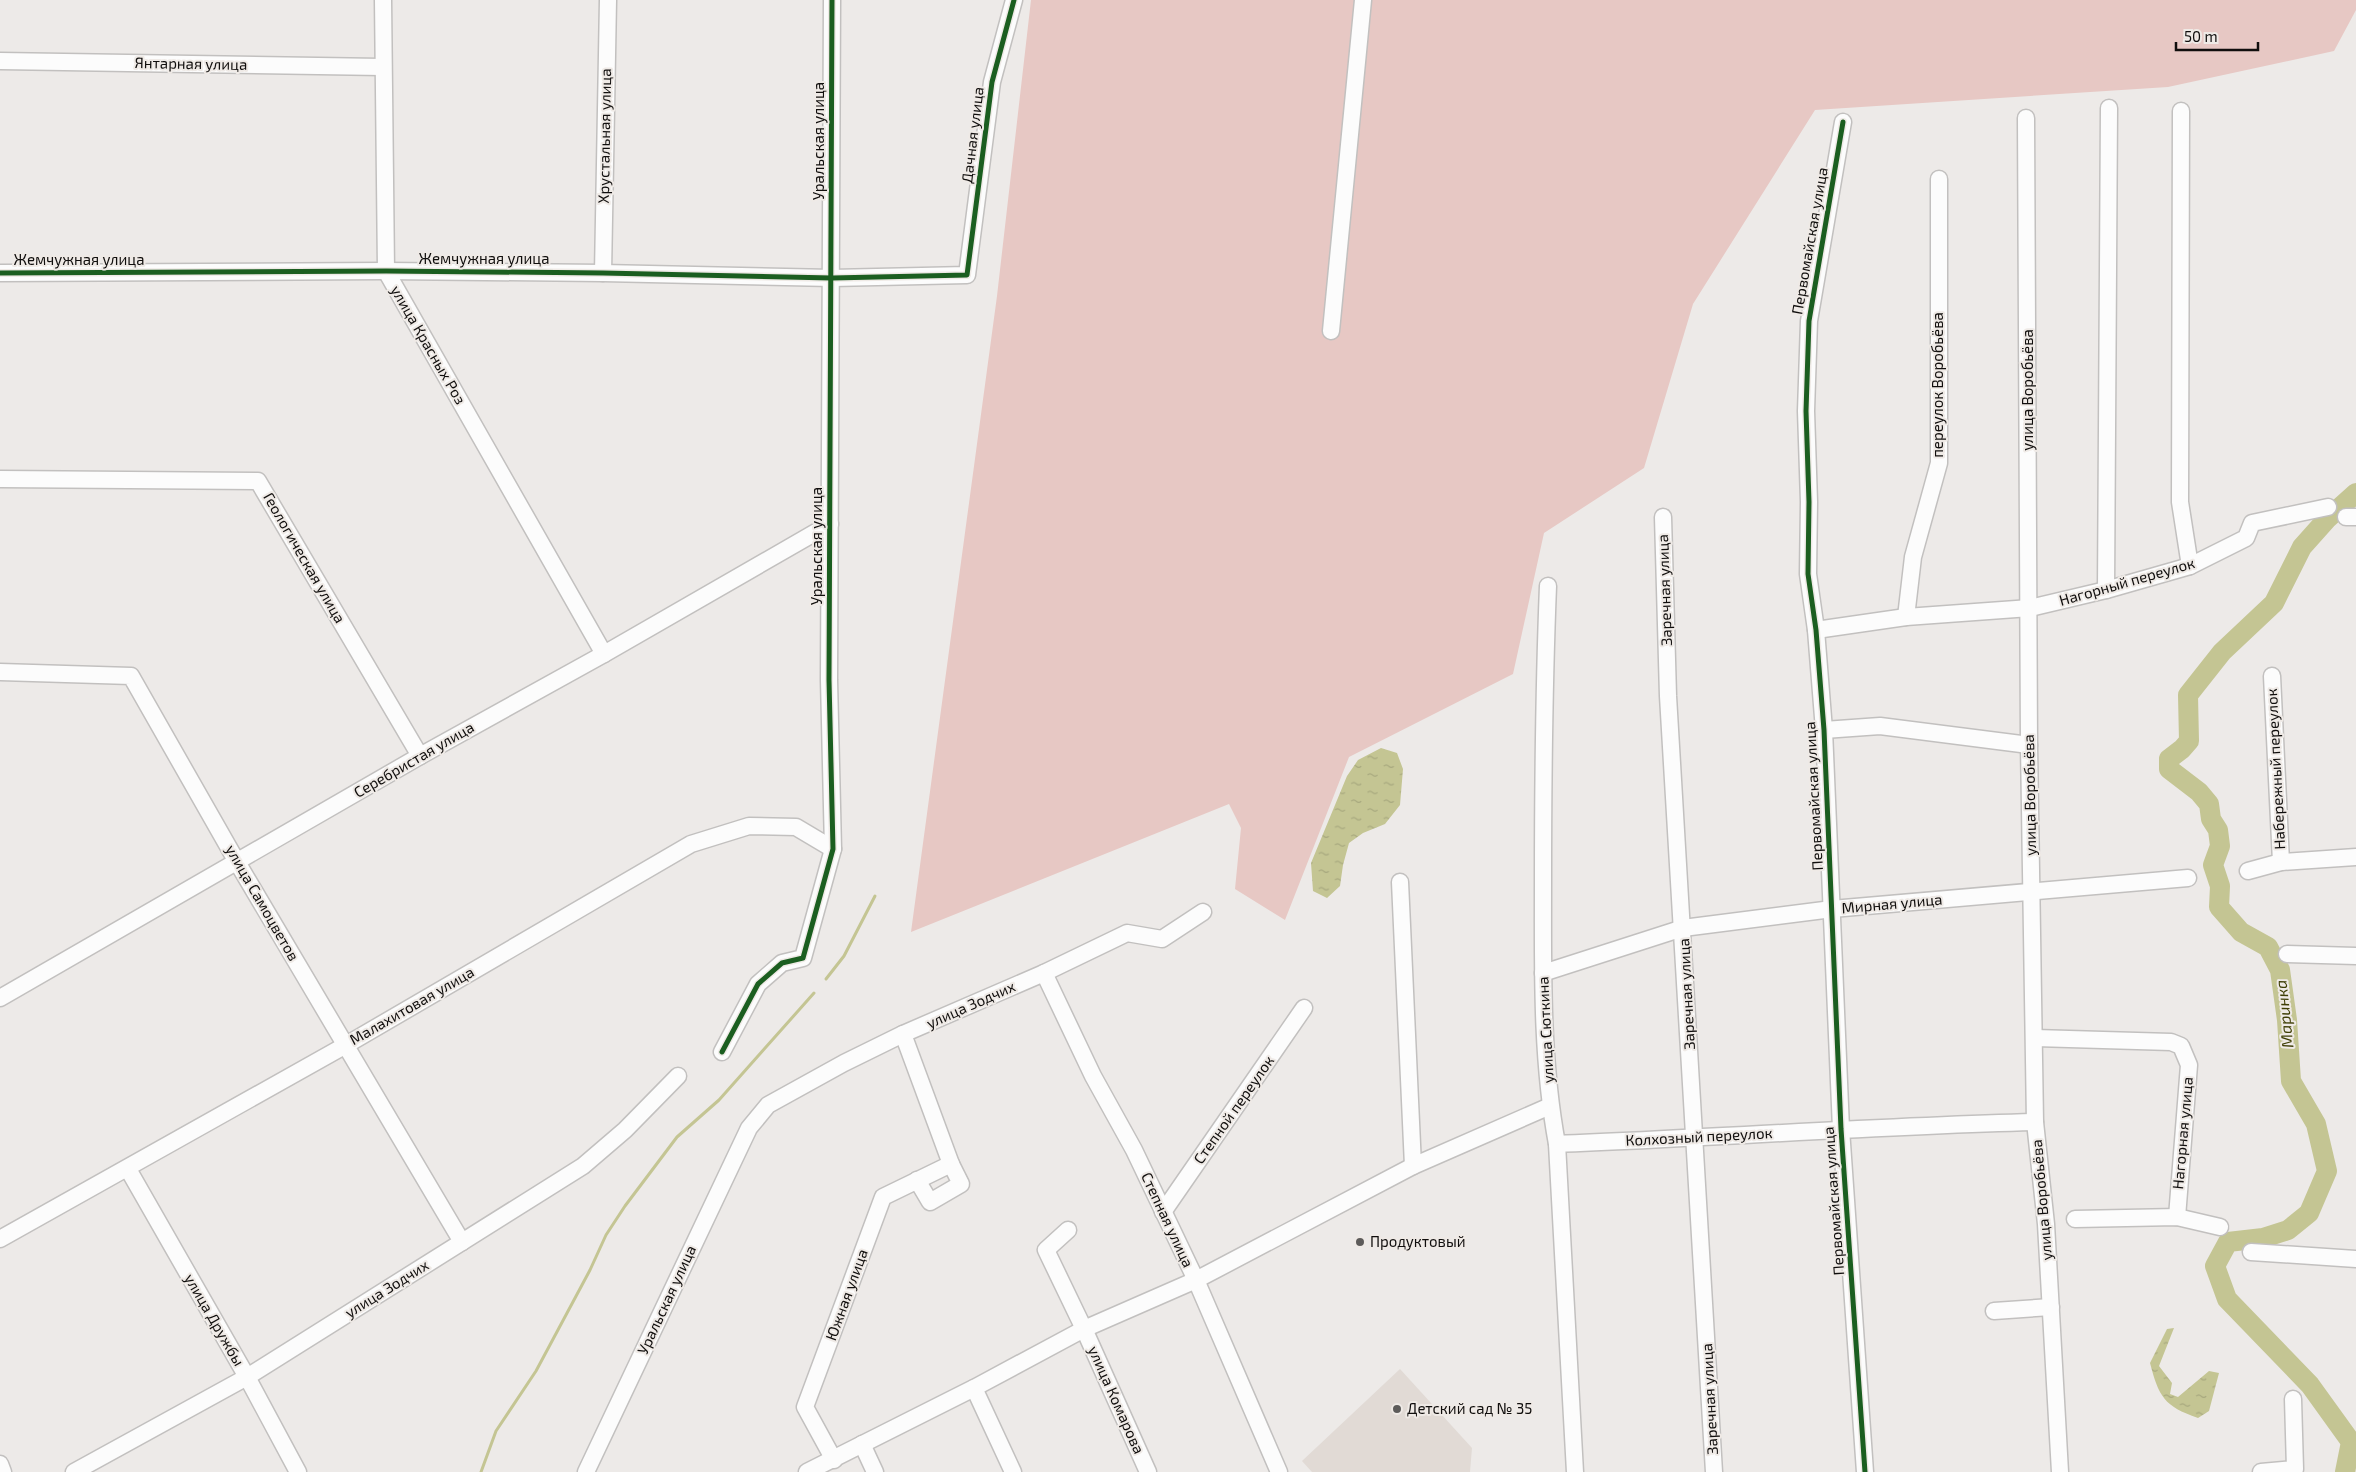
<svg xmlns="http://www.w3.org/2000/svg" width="2356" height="1472" viewBox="0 0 2356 1472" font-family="'Exo 2',sans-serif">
	<defs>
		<pattern id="water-ripples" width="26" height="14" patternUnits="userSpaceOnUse" patternTransform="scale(1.25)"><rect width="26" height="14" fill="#c4c593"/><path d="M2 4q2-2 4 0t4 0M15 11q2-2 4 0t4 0" fill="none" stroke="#a7a87e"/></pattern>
	</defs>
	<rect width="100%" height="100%" fill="#edeae8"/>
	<path fill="#e1dad5" d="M1400,1369l72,79 -2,24h-158l-10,-11z"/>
	<path fill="#e7c8c4" d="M1031,0h1325v10l-22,41 -166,36 -353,23 -122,194 -49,164 -100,65 -31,141 -164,83 -64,163 -50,-31 6,-61 -12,-24 -318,128 86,-636z"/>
	<g fill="url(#water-ripples)">
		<path d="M1381,748l16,5 6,16 -3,36 -15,19 -22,9 -14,10 -6,22 -3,21 -13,12 -14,-7 -2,-28 36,-87 11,-16z"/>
		<path d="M2174,1328l-15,38 13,17 -2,11 8,3 31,-26 10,2 -10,38 -11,7c-34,-12 -39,-21 -48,-55l17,-34z"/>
	</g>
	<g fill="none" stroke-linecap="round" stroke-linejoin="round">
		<g stroke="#c4c593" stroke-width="3">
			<path d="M826,979l18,-23 31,-60"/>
			<path d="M481,1472l15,-41 40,-60 54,-101 16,-35 19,-29 52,-69 42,-37 95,-107"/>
		</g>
		<path stroke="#c4c593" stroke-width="20" d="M2345,1472l6,-30 -41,-57 -83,-86 -12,-33 13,-24 35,-4 25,-8 21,-17 18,-42 -11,-47 -25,-43 -4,-61 -7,-50 -12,-23 -27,-15 -22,-25 1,-21 -7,-21 7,-19 -2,-16 -7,-11 -2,-15 -10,-12 -30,-23v-10l13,-10 7,-8 -1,-46 34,-43 52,-49 28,-56 25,-28 29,-26"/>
		<defs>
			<g id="minor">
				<path d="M383,0l3,271 218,383"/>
				<path d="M0,61l382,6"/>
				<path d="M2181,111l-1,391 10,64"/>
				<path d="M2026,118l3,627 6,377 11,102 14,248"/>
				<path d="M1843,122l-34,199 -3,90 3,91 -1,72 8,56 8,100 17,399 24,343"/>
				<path d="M0,273l386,-2 217,2 229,5 135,-3 25,-193 22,-82"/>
				<path d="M603,273l5,-273"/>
				<path d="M1331,331l32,-331"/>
				<path d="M0,479l258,2 162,275"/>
				<path d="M1663,517l5,179 46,776"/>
				<path d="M2346,517h10"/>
				<path d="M1548,586c-4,99 -5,198 -5,296 0,87 -2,176 14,262l18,328"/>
				<path d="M2106,590l3,-482"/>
				<path d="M1906,617l7,-60 26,-94v-284"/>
				<path d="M1816,630l90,-13 124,-9 76,-18 84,-24 56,-28 6,-15 76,-16"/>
				<path d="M0,672l131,4 106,186 225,380"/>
				<path d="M2272,676l9,186"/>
				<path d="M1824,730l56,-4 149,19"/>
				<path d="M2248,871l33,-9 75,-5"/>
				<path d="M1400,882l13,284"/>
				<path d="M2287,954l69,2"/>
				<path d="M1044,973l49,103 41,74 62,130 83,192"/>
				<path d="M1543,973l140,-45 149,-19 356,-31"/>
				<path d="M0,998l420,-242 184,-102 226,-130"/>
				<path d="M903,1034l48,130 10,20 -31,18 -13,-22"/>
				<path d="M2035,1038l136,4 10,4 8,19 -12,152"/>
				<path d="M722,1052l36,-68 24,-21 21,-5 30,-109 -4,-169 3,-680"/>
				<path d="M1557,1144c159,-6 319,-18 478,-22"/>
				<path d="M128,1169l119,208 51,95"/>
				<path d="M1163,1212l141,-204"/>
				<path d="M2075,1219l102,-2 43,10"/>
				<path d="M1068,1230l-22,20 38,79 64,143"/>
				<path d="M0,1239l346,-194 345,-201 58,-18 47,1 37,22"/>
				<path d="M2251,1252l105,7"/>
				<path d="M1994,1311l57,-4"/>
				<path d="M974,1388l39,84"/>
				<path d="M862,1444l13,28"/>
				<path d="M834,1460l-29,-53 78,-210 68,-33"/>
				<path d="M0,1464l3,8"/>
				<path d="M74,1472l173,-95 336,-211 42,-36 53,-54"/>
				<path d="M586,1472l163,-344 19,-23 76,-42 59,-29 141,-61 83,-40 35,6 41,-27"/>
				<path d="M807,1472l167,-84 110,-59 112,-49 217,-114 137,-60"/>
				<path d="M2261,1472l34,-3 -2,-70"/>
			</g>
		</defs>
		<use href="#minor" stroke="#c2c0bf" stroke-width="19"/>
		<use href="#minor" stroke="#fcfcfc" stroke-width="16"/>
		<defs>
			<g id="cycleway">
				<path d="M1843,122l-34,199 -3,90 3,91 -1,72 8,56 8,100 17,399 24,343"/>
				<path d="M0,273l386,-2 217,2 229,5 135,-3 25,-193 22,-82"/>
				<path d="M722,1052l36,-68 24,-21 21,-5 30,-109 -4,-169 3,-680"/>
			</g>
		</defs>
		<use href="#cycleway" stroke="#efeae6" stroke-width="8"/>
		<use href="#cycleway" stroke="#1b5e20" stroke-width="5"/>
	</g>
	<g fill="#5d5b5a" stroke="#efeae6" stroke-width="2">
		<circle cx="1360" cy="1242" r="5"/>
		<circle cx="1397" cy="1409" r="5"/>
	</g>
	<g text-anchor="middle" stroke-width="4" stroke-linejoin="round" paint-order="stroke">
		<g font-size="15" fill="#100e0d" stroke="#efeae6">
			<text transform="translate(191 64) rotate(1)" y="5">Янтарная улица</text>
			<text transform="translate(973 135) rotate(-83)" y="5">Дачная улица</text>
			<text transform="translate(605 136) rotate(-89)" y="5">Хрустальная улица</text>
			<text transform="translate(819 141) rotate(-90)" y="5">Уральская улица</text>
			<text transform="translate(1810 241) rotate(-80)" y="5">Первомайская улица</text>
			<text x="484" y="264">Жемчужная улица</text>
			<text x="79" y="265">Жемчужная улица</text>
			<text transform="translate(428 345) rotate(60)" y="5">улица Красных Роз</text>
			<text transform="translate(1938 385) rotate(-90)" y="5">переулок Воробьёва</text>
			<text transform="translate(2028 390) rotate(-90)" y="5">улица Воробьёва</text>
			<text transform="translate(817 546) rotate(-90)" y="5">Уральская улица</text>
			<text transform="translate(304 558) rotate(60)" y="5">Геологическая улица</text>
			<text transform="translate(2127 582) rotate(-16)" y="5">Нагорный переулок</text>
			<text transform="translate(1665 590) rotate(-92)" y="5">Заречная улица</text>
			<text transform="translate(414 760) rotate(-30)" y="5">Серебристая улица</text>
			<text transform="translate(2276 769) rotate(-93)" y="5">Набережный переулок</text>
			<text transform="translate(2030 795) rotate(-91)" y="5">улица Воробьёва</text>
			<text transform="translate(1814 796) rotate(-93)" y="5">Первомайская улица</text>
			<text transform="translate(262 903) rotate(60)" y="5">улица Самоцветов</text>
			<text transform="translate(1892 904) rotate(-5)" y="5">Мирная улица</text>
			<text transform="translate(1687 994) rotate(-93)" y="5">Заречная улица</text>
			<text transform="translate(971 1005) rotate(-24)" y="5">улица Зодчих</text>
			<text transform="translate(412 1006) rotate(-30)" y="5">Малахитовая улица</text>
			<text transform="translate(1546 1030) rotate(-93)" y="5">улица Сюткина</text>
			<text transform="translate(1234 1110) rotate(-55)" y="5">Степной переулок</text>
			<text transform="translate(2183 1133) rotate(-85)" y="5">Нагорная улица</text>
			<text transform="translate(1699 1137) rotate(-3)" y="5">Колхозный переулок</text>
			<text transform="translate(2042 1200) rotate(-95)" y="5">улица Воробьёва</text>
			<text transform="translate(1834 1201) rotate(-94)" y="5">Первомайская улица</text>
			<text transform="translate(1167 1220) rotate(65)" y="5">Степная улица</text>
			<text transform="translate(387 1289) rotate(-32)" y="5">улица Зодчих</text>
			<text transform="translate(847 1295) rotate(-70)" y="5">Южная улица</text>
			<text transform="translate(667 1300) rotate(-65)" y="5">Уральская улица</text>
			<text transform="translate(214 1320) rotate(60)" y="5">улица Дружбы</text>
			<text transform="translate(1710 1399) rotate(-93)" y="5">Заречная улица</text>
			<text transform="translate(1116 1400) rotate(66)" y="5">улица Комарова</text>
		</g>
		<g font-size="15" fill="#100e0d" stroke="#efeae6" text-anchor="start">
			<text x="1370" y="1247">Продуктовый</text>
			<text x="1407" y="1414">Детский сад № 35</text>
		</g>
		<g font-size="16" font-style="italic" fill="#3f3f06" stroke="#efeae6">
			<text transform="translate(2284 1014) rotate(-96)" y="6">Маринка</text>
		</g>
	</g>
	<path d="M2176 42v8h82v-8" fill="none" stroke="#100e0d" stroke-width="2.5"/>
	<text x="2184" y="42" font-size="15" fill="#100e0d" stroke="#efeae6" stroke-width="4" paint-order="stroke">50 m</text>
</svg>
